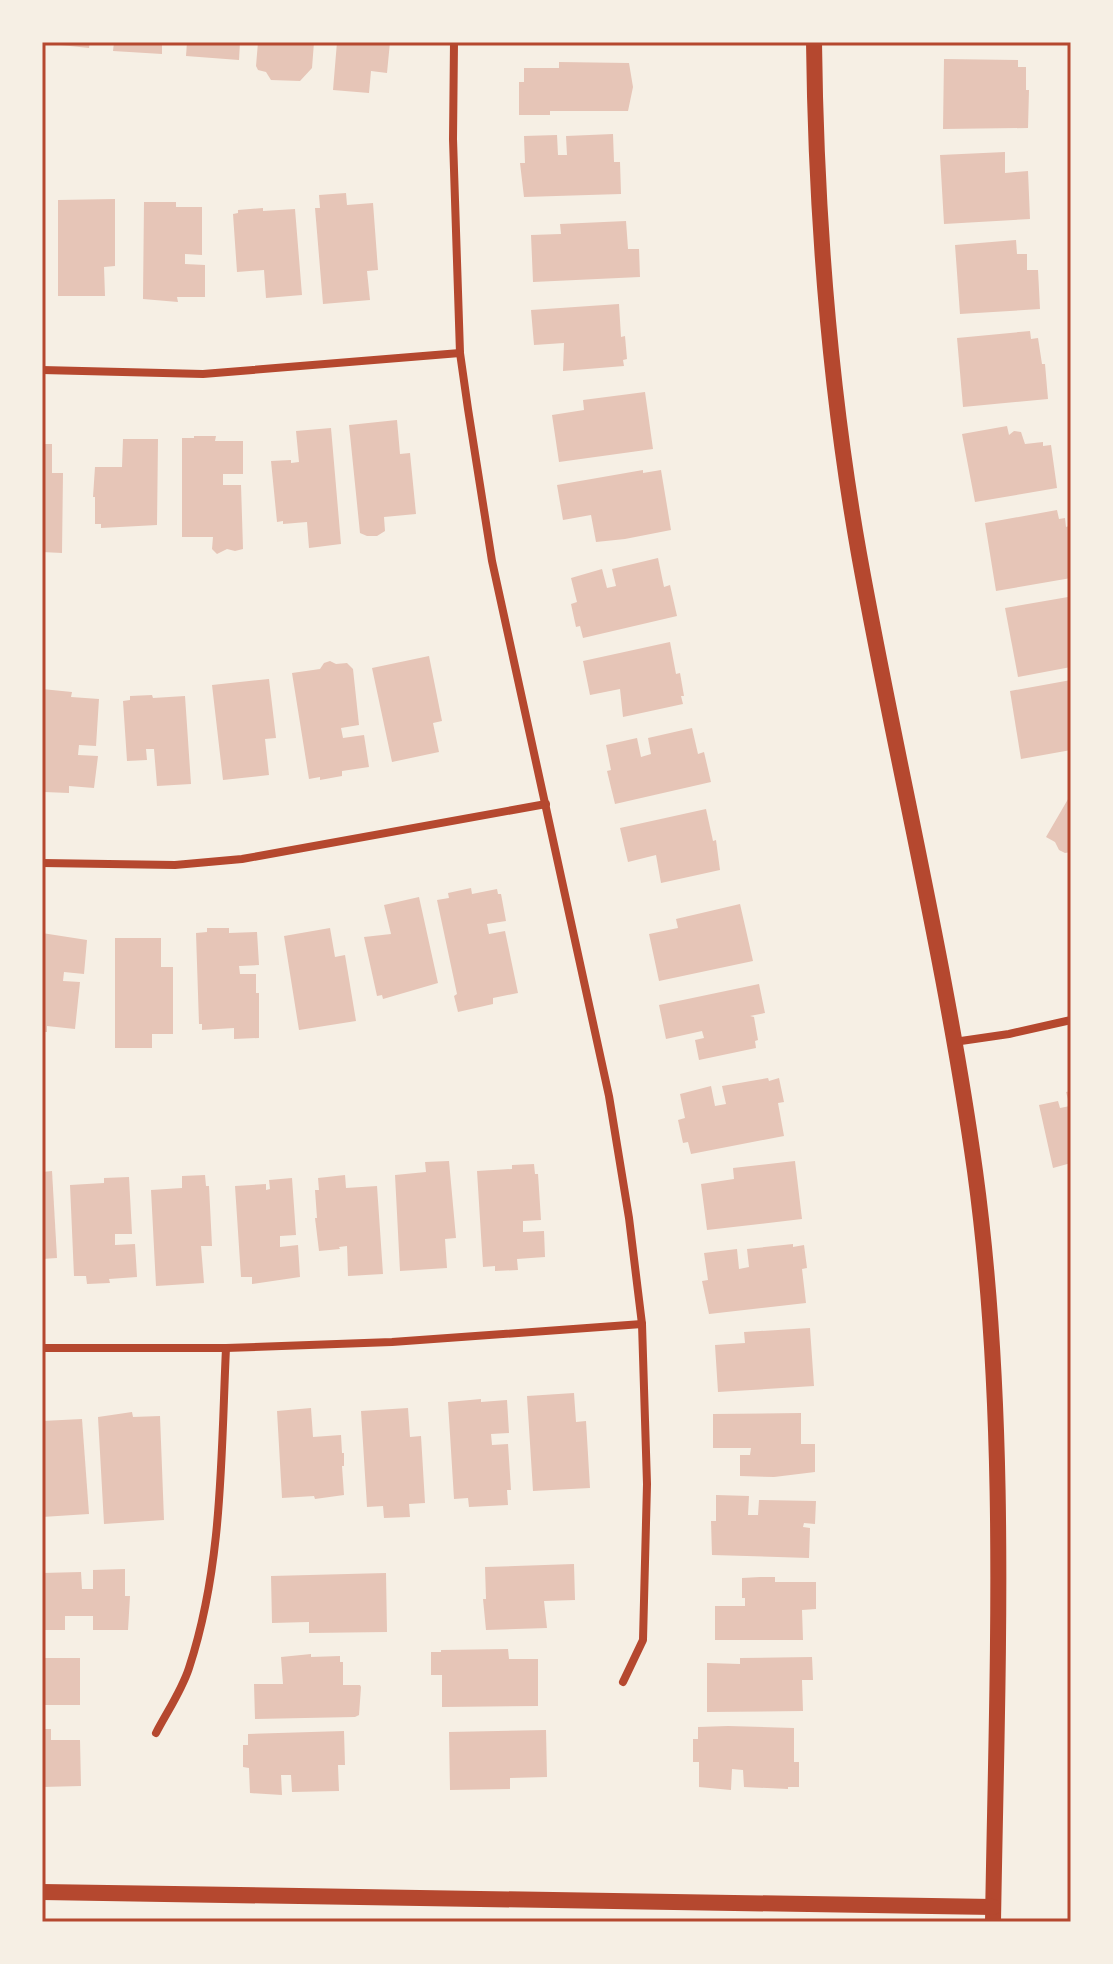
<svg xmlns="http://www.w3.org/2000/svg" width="1113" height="1964" viewBox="0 0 1113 1964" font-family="'Source Sans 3',sans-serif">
	<rect width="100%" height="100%" fill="#f6efe4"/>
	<g fill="#e6c5b7">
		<path d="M51,42h39l-1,6 -38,-4z"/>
		<path d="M114,42h48v12l-49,-3z"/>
		<path d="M187,42h53l-1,18 -53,-4z"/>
		<path d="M258,42h56l-2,26 -12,13 -29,-1 -5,-8 -8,-2 -2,-4z"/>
		<path d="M337,42h53l-3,31 -16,-2 -2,22 -36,-3z"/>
		<path d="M944,59l74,1v7h8v23h3l-1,38 -85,1z"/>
		<path d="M559,62l70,1 4,24 -5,24h-78v4h-31v-33h5v-14h35z"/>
		<path d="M613,134l1,28h6l1,32 -97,3 -4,-34h5l-1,-27 33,-1 1,20h9l-1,-19z"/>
		<path d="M1005,152v21l23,-2 2,48 -86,5 -4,-69z"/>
		<path d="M346,193l1,12 26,-2 5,67 -11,1 3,29 -47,4 -8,-96h5l-1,-13z"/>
		<path d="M115,199v67l-11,1 1,29h-47v-96z"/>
		<path d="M144,202h32v5h26v48l-17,-1v10l20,1v32h-28l1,5 -35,-3z"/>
		<path d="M263,208v3l32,-2 7,86 -36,3 -2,-28 -27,2 -4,-58 5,-1v-3z"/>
		<path d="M626,221l2,28h11l1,28 -107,5 -2,-47 30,-1 -1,-10z"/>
		<path d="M1016,240l1,14h10v16h11l2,39 -80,5 -5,-69z"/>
		<path d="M619,304l2,33 4,-1 2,23 -4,1 1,6 -61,5 1,-28 -30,2 -3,-35z"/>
		<path d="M1030,331l1,8 7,-1 4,26h3l3,35 -85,8 -6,-69z"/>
		<path d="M645,392l8,57 -94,13 -7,-47 32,-5 -1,-10z"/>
		<path d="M397,420l3,34 10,-1 6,61 -32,3 1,14 -8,5h-10l-7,-3 -11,-108z"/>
		<path d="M1007,426l2,9 5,-4 7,1 4,12 18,-2v4l8,-1 6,43 -82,14 -13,-68z"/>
		<path d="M331,428l10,116 -32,4 -2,-26 -24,2v-3l-6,1 -6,-61 20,-1v3l8,-1 -3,-31z"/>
		<path d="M194,436h22l-1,5h28v33h-20v11h18l2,64 -8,2 -8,-2 -10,5 -5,-5 1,-12h-31v-99h12z"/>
		<path d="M123,439h35l-1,86 -56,3v-4h-6v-27h-2l2,-30h27z"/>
		<path d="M42,444h10v29h11l-1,80 -20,-1z"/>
		<path d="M643,470v3l18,-3 10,60 -46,9 -29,3 -5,-27 -28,5 -6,-35z"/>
		<path d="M1057,510l2,9 6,-1 1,9 3,-1 2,52 -75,13 -11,-68z"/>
		<path d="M658,558l6,29 6,-2 7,31 -94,22 -3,-12 -4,1 -5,-23 6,-2 -6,-24 31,-9 5,19 9,-2 -4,-17z"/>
		<path d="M1068,597l3,16v54l-53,10 -13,-69z"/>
		<path d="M670,642l6,32 4,-1 4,23h-3l2,8 -60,13 -3,-28 -30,6 -7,-34z"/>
		<path d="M429,656l13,65 -9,2 6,29 -47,10 -20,-94z"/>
		<path d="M330,661l6,3 11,-1 6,6 6,56 -18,3 2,10 21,-3 5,32 -27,4v5l-22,4v-3l-11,2 -17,-106 28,-4 4,-6z"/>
		<path d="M269,679l7,59 -11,1 4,36 -46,5 -11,-95z"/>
		<path d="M1071,680v70l-50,9 -11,-68z"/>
		<path d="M42,689l30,3 -1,5 28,2 -3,47 -17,-1 -1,10 20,1 -4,32 -25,-2v7l-25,-1z"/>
		<path d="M152,695l1,3 32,-2 6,88 -34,2 -3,-37h-8l1,11 -20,1 -4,-60 7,-1v-4z"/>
		<path d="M692,728l6,26 6,-2 7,30 -96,22 -8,-33 4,-1 -5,-25 31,-7 4,19 10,-3 -3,-16z"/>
		<path d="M1071,794v58l-6,1 -6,-3 -4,-8 -9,-5z"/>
		<path d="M706,809l7,32 3,-1 4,30 -59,13 -5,-28 -28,7 -8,-34z"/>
		<path d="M471,888l1,6 25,-5 1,5h3l5,27 -19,3 2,10 16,-3 13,62 -25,5v6l-35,8 -4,-16 3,-2 -20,-94 12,-2 -1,-5z"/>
		<path d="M419,897l19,86 -55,16 -1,-4 -5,1 -13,-59 27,-3 -7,-29z"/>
		<path d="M740,904l13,57 -94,20 -10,-47 29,-6 -2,-9z"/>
		<path d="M207,928h22v5l28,-1 2,33 -20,1 1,8h16v19h3v45l-25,1v-11l-32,2v-6h-3l-3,-91 11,-1z"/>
		<path d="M330,928l5,29 10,-2 11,66 -57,9 -15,-94z"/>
		<path d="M42,933l45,7 -3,34 -20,-2 -1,9 17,1 -5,47 -28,-3v6h-5z"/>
		<path d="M115,938h46v29h12v67h-21v14h-37z"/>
		<path d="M759,984l6,29 -15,3 4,1 4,23 -3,1 1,7 -57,12 -4,-20 9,-2 -2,-7 -36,8 -7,-34z"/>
		<path d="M768,1078l1,3 10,-3 5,24 -6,1 6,33 -93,18 -3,-12 -5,1 -5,-23 7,-2 -5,-24 31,-8 4,20 11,-2 -4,-18z"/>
		<path d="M1071,1091v72l-18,5 -14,-63 19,-4 2,7 10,-2 -4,-14z"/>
		<path d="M449,1161l7,77 -11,1 2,29 -47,3 -5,-96 31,-3 -1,-10z"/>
		<path d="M795,1161l7,58 -95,11 -6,-46 33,-5 -1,-11z"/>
		<path d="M534,1164l1,10h3l3,46 -18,1v11l21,-1 1,26 -28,2 1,11 -23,1v-5l-12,1 -6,-96 35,-2v-4z"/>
		<path d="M52,1171l5,87 -15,1v-87z"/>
		<path d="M205,1175l1,11h3l3,60h-11l3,37 -48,3 -5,-96 31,-2v-12z"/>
		<path d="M345,1175l1,13 31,-2 6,88 -35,2 -1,-30 -8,1 1,2 -21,2 -4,-33h2l-2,-28h4l-1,-12z"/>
		<path d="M129,1177l3,57h-17v11l20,-1 2,33 -28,2 1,4 -23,1 -1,-8h-12l-4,-91 34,-2v-5z"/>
		<path d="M292,1178l4,57 -16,1v11l18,-2 2,32 -48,7v-7h-11l-6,-91 31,-2v6l4,-1 -1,-9z"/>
		<path d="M793,1244v3l11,-2 3,23 -5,1 4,34 -97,11 -7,-33 6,-1 -4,-27 33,-4 2,20 10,-2 -2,-18z"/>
		<path d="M810,1328l4,58 -96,6 -3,-47 30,-2 -1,-11z"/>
		<path d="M574,1393l2,29 10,-1 4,67 -57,3 -6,-95z"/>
		<path d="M481,1399v3l26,-2 2,33 -18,1 1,11 16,-1 3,46h-4l1,15 -39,2 -1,-9 -14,1 -6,-97z"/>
		<path d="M311,1408l2,29 28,-2 1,18h2v13h-2l2,29 -29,4 -1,-3 -32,2 -5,-87z"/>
		<path d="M408,1408l2,29 11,-1 4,67 -16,1 1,13 -26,1 -1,-12 -16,1 -6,-96z"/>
		<path d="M132,1412l1,5 27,-1 4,104 -60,4 -6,-107z"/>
		<path d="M801,1413v31h14v28l-41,5 -34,-1v-21h10l1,-7h-38v-34z"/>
		<path d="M82,1419l7,95 -47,3v-96z"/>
		<path d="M716,1495l33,1 -1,19h10l1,-15 57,1 -1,23 -11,-1 -1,4 7,1 -1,30 -97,-3 -1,-34h5z"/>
		<path d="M574,1564l1,36 -31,1 3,27 -61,2 -3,-31h3l-1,-32z"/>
		<path d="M125,1569v27h5l-2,34h-35v-14h-28v14h-23v-57l39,-1 1,17h11v-19z"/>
		<path d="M386,1573l1,59 -78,1v-11l-37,1 -1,-47z"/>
		<path d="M760,1577h15v5h41v27l-14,1 1,30h-88v-34h30v-8h-3v-20z"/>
		<path d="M508,1649l1,10h29v47l-96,1v-32h-11v-23h10v-2z"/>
		<path d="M311,1654v3l29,-1v6h3v23h17l1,2 -2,28 -4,2 -100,2 -1,-35h29l-2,-27z"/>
		<path d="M812,1657l1,23h-11l1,31 -96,1v-49l33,1v-6z"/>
		<rect x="42" y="1658" width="38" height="47"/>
		<path d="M728,1726l66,2v34h5v25h-11v2l-44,-2 -1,-17 -11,-1 -1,21 -32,-3v-25h-6v-23h5v-12z"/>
		<path d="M42,1729h9v11h29l1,46 -39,1z"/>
		<path d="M546,1730l1,47 -37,1v11l-60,1 -1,-58z"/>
		<path d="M344,1731l1,34h-7l1,26 -47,1 -1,-17h-10l1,20 -32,-2 -1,-25 -6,-1v-22h5v-11z"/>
	</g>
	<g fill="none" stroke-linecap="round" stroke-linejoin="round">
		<g stroke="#b5482f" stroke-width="8">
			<path d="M454,42l-1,97 7,214 8,56 24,152 117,535 20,122 13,106 5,160 -4,156 -20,42"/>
			<path d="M42,370l161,4 257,-21"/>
			<path d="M42,863l133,2 67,-6 304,-55"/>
			<path d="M954,1042l55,-8 62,-14"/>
			<path d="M42,1348h184l166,-6 250,-18"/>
			<path d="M156,1733c11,-21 26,-43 33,-65 34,-103 32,-213 37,-320"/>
		</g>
		<g stroke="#b5482f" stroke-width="16">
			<path d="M814,42c2,171 15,343 45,512 37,206 87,409 116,617 34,248 22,501 18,751"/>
			<path d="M42,1892l951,15"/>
		</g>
	</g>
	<rect width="1113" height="1964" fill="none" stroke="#f6efe4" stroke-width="88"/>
	<rect x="44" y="44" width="1025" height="1876" fill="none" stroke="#b5482f" stroke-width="3"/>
</svg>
